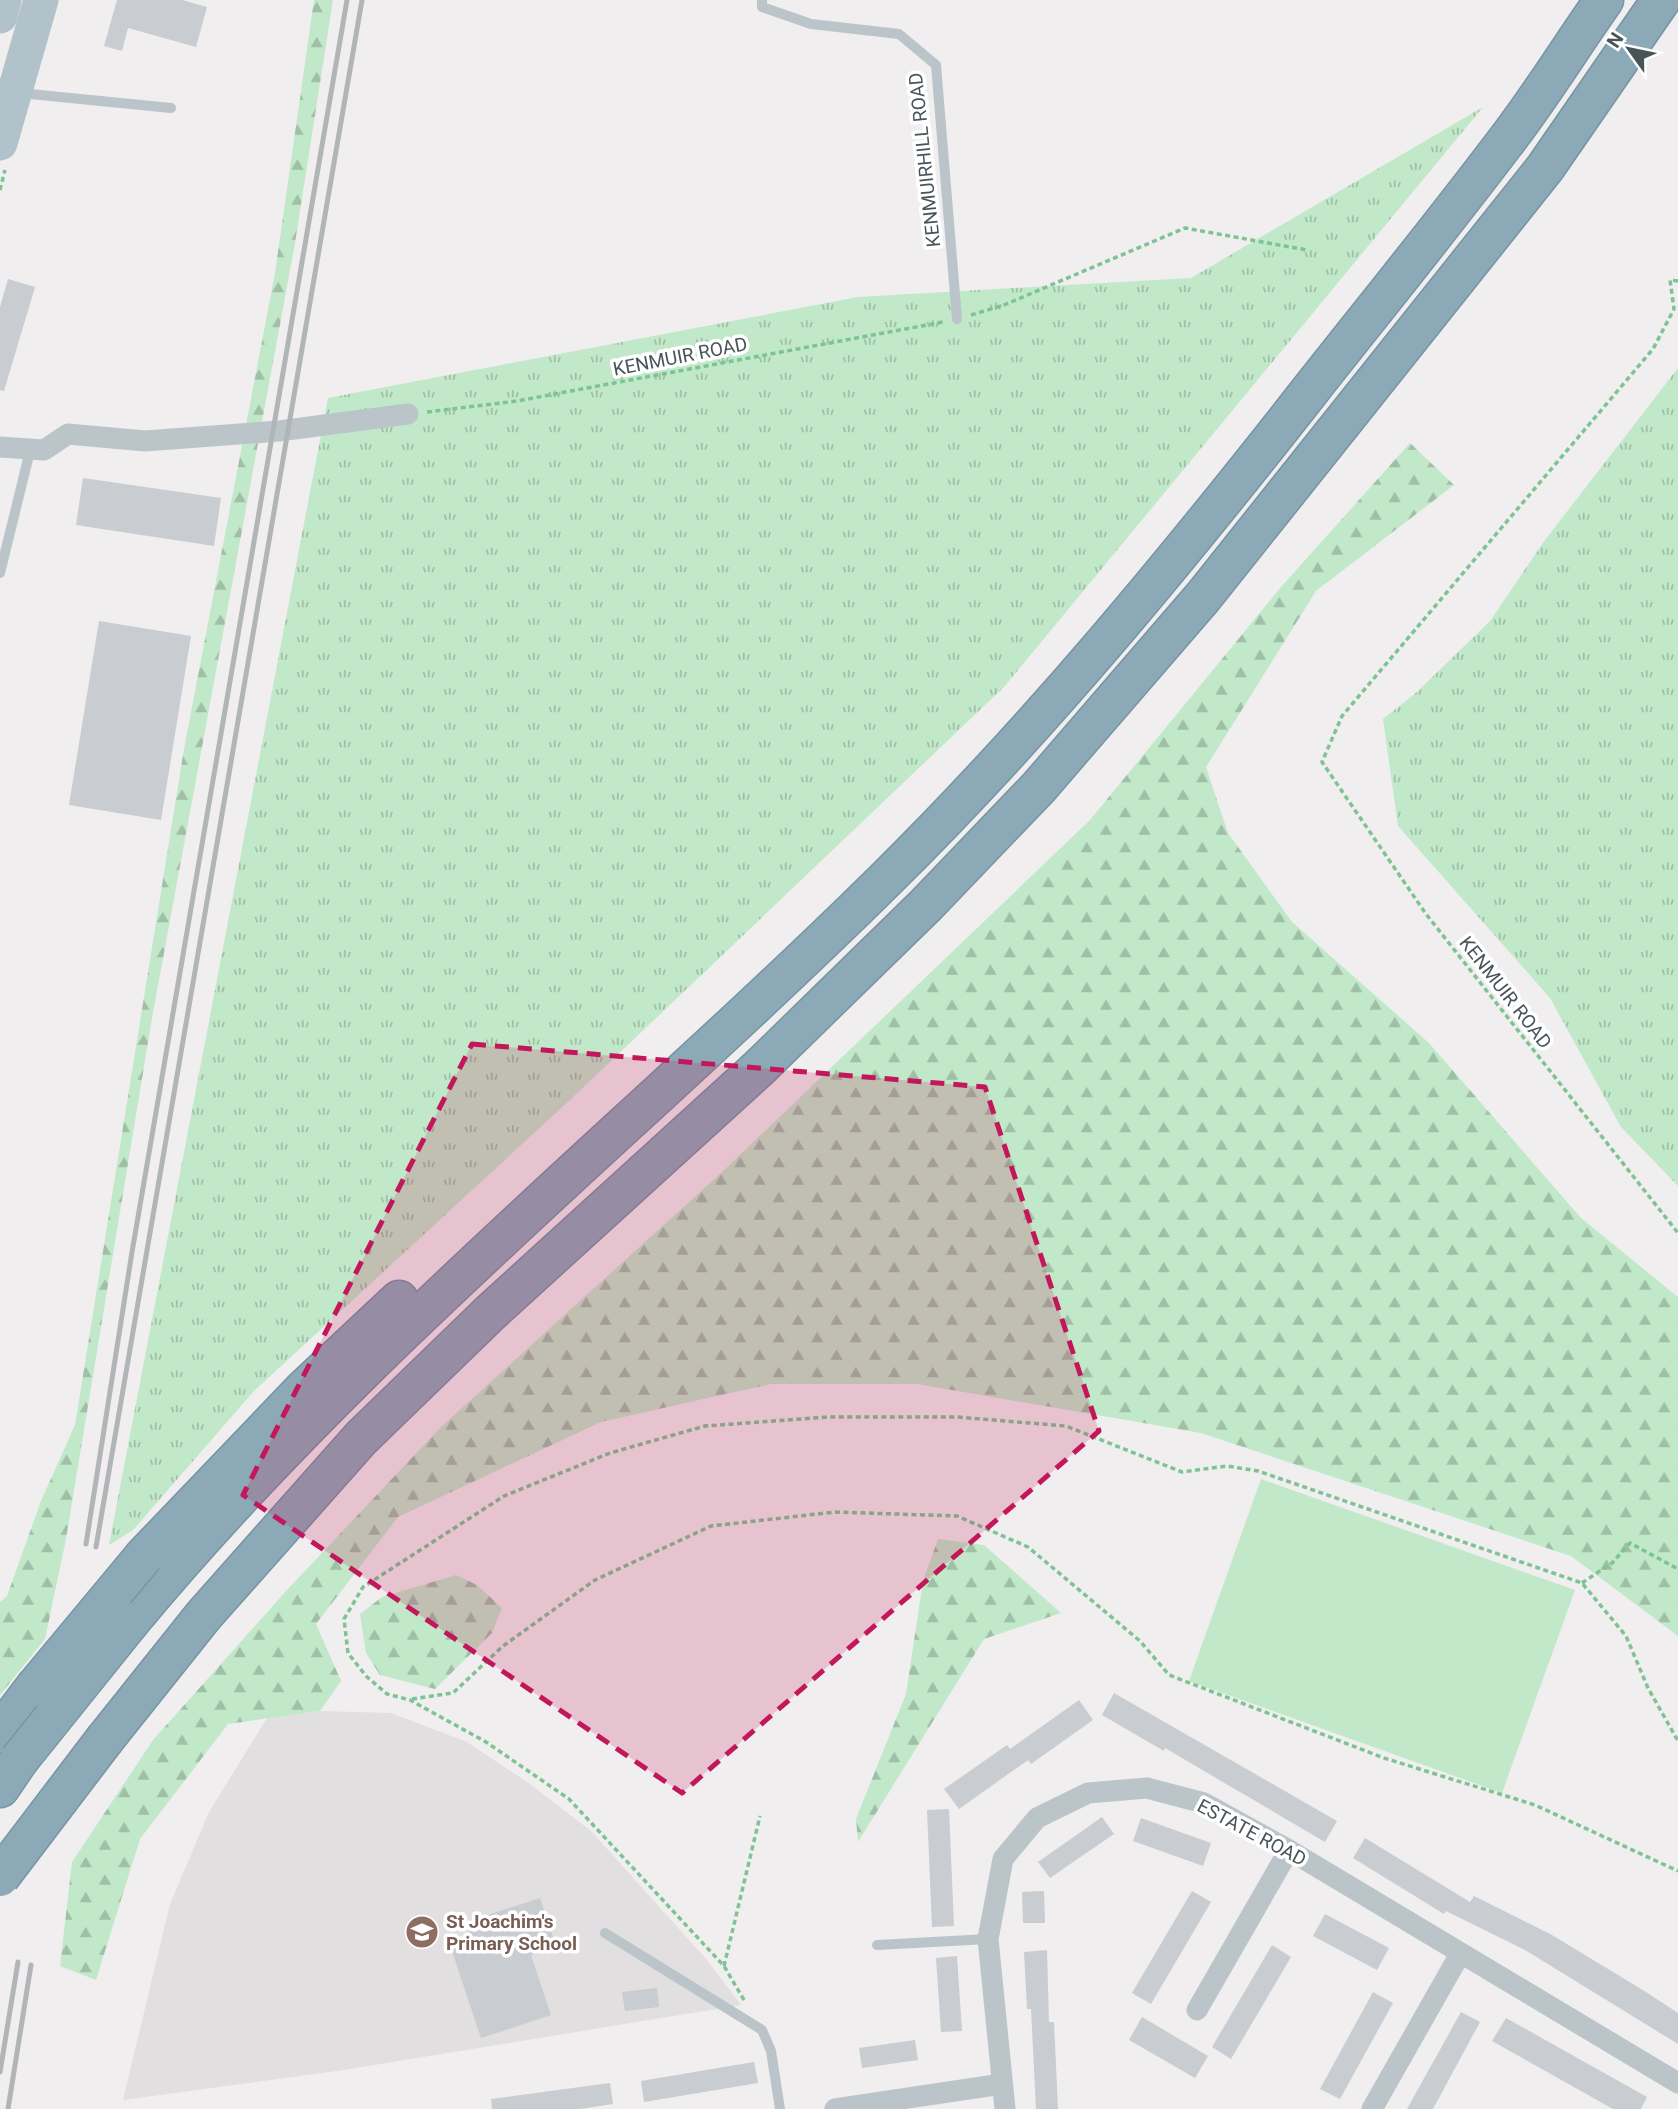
<svg xmlns="http://www.w3.org/2000/svg" width="1678" height="2109" viewBox="0 0 1678 2109" font-family="Roboto,sans-serif">
	<defs>
		<pattern id="grass-tufts" width="24" height="20" patternUnits="userSpaceOnUse" patternTransform="scale(1.75)"><rect width="24" height="20" fill="#c1e9c9"/><path d="M3 7l-1-3M5 7V3M7 7l1-3M15 17l-1-3M17 17v-4M19 17l1-3" fill="none" stroke="#9fbfa6"/></pattern>
		<pattern id="forest-firs" width="22" height="20" patternUnits="userSpaceOnUse" patternTransform="scale(1.75)"><rect width="22" height="20" fill="#c1e9c9"/><path d="M5 1l3.5 6h-7zM16 11l3.5 6h-7z" fill="#9fbfa6"/></pattern>
	</defs>
	<rect width="100%" height="100%" fill="#f0eeee"/>
	<path fill="#e1dfe0" d="M320,1711l71,2 76,29 63,42 61,47 116,129 34,45 -397,65 -221,30 47,-196 39,-92 58,-94z"/>
	<g fill="url(#grass-tufts)">
		<path d="M1483,107l-479,580 -434,413 -316,291 -121,139 -24,15 219,-1147 530,-101 333,-19z"/>
		<path d="M1678,368v818l-57,-59 -71,-129 -152,-172 -15,-107 34,-27 73,-71 55,-81z"/>
	</g>
	<g fill="url(#forest-firs)">
		<path d="M314,0h19l-38,243 -143,775 -86,521 -21,100 -45,56v-93l7,-6 34,-95 34,-76 109,-676 91,-476z"/>
		<path d="M1410,443l44,42 -138,106 -110,176 22,66 64,89 137,121 152,175 97,79v339l-107,-80 -370,-123 -284,-49h-146l-170,38 -203,95 -82,107 25,57 -21,30 -92,13 -88,115 -44,141 -36,-14 12,-104 81,-122 134,-150 153,-162 281,-255 369,-353 191,-233z"/>
		<path d="M938,1539l46,6 77,68 -77,26 -126,203 -2,-23 50,-125 17,-113z"/>
		<path d="M456,1575l21,10 25,23 -10,25 -57,56 -55,-14 -14,-22 -6,-39 22,-17z"/>
	</g>
	<path fill="#c1e9c9" d="M1261,1479l314,111 -73,203 -313,-112z"/>
	<g fill="#c9ccd0">
		<path d="M117,0h65l25,7 -11,40 -68,-19 -6,23 -18,-5z"/>
		<path d="M8,279l27,8 -31,104 -4,-1v-83z"/>
		<path d="M83,478l138,20 -7,48 -138,-21z"/>
		<path d="M99,621l92,15 -30,184 -92,-15z"/>
		<path d="M1114,1693l223,128 -12,21 -160,-94 -1,3 -62,-36z"/>
		<path d="M1079,1700l14,20 -62,44 -3,-4 -69,49 -15,-20 63,-44 3,4z"/>
		<path d="M949,1809l5,117 -22,1 -5,-117z"/>
		<path d="M1102,1817l12,17 -64,44 -12,-16z"/>
		<path d="M1141,1818l70,25 -8,23 -70,-25z"/>
		<path d="M1365,1838l105,64 4,-6 78,39 94,57 32,21v31l-153,-94 -79,-39 -2,3 -91,-56z"/>
		<path d="M1044,1891l1,32h-22l-1,-31z"/>
		<path d="M1192,1891l19,11 -60,102 -19,-11z"/>
		<path d="M540,1898l16,48 -25,9 20,60 -70,23 -31,-93 21,-7 -5,-16z"/>
		<path d="M1325,1914l64,34 -12,22 -64,-34z"/>
		<path d="M1272,1945l19,12 -60,102 -19,-12z"/>
		<path d="M1047,1950l2,72h5l4,87h-22l-5,-100h-4l-3,-57z"/>
		<path d="M957,1956l5,75 -21,1 -5,-74z"/>
		<path d="M657,1988l2,19 -34,4 -3,-19z"/>
		<path d="M1373,1992l20,11 -53,96 -20,-10z"/>
		<path d="M1461,2012l19,10 -47,87h-26z"/>
		<path d="M1142,2017l66,39 -13,22 -66,-38z"/>
		<path d="M1506,2018l141,79 -6,12h-28l-121,-68z"/>
		<path d="M915,2040l3,20 -56,8 -3,-20z"/>
		<path d="M754,2062l4,21 -114,19 -3,-21z"/>
		<path d="M610,2083l3,21 -33,5h-88l-1,-10z"/>
	</g>
	<g fill="none" stroke-linecap="round" stroke-linejoin="round">
		<defs>
			<g id="highway">
				<path d="M144,1556l160,-167 95,-89"/>
				<path d="M130,1622c226,-273 504,-494 755,-742 155,-153 293,-321 427,-492 64,-81 129,-161 191,-243 36,-46 67,-97 101,-145"/>
				<path d="M0,1733l35,-46"/>
				<path d="M105,1739l99,-124 157,-177 130,-126 268,-244 167,-163 113,-118 164,-190 342,-429 116,-168"/>
				<path d="M0,1788l19,-28"/>
			</g>
		</defs>
		<use href="#highway" stroke="#7694a3" stroke-width="41"/>
		<g stroke="#7dc394" stroke-width="3.5" stroke-dasharray="5 3.5" stroke-linecap="butt">
			<path d="M0,190l5,-20"/>
			<path d="M1678,281l-8,-1 4,29 -21,40 -311,367 -20,46 104,152 252,319"/>
			<path d="M971,315l33,-10 181,-77 122,22"/>
			<path d="M427,412l90,-11 426,-79"/>
			<path d="M1582,1583l30,-20 18,-20 48,26"/>
			<path d="M412,1699l41,-6 50,-47 92,-66 116,-54 124,-14 122,4 71,31 112,94 29,34 215,83 151,47 143,66"/>
			<path d="M724,1966l36,-150"/>
			<path d="M744,2000l-20,-34 -155,-167 -83,-57 -76,-42 -23,-6 -21,-18 -18,-23 -4,-34 19,-32 141,-91 106,-43 95,-27 122,-9h130l109,9 116,46 45,-6 31,5 324,112 44,53 22,52 30,53"/>
		</g>
		<g stroke="#bbc5c9" stroke-width="10">
			<path d="M762,0v7l49,17 88,10 37,31 21,254"/>
			<path d="M20,93l151,15"/>
			<path d="M0,573l30,-122"/>
			<path d="M605,1933l157,97 9,21 9,58"/>
			<path d="M877,1945l111,-6"/>
		</g>
		<g stroke="#bbc5c9" stroke-width="21">
			<path d="M0,447l44,3 24,-16 77,7 134,-10 129,-17"/>
			<path d="M1197,2010l92,-160"/>
			<path d="M835,2109l167,-25"/>
			<path d="M1005,2109l-17,-170 15,-80 34,-41 51,-25 59,-5 57,15 85,47 389,233"/>
			<path d="M1372,2109l88,-155"/>
		</g>
		<g stroke="#b1c2ca" stroke-width="35">
			<path d="M0,16l4,-16"/>
			<path d="M0,143l41,-143"/>
		</g>
		<use href="#highway" stroke="#8ba9b7" stroke-width="38"/>
		<g stroke="#b1b5b7" stroke-width="5">
			<path d="M86,1544l46,-292 215,-1252"/>
			<path d="M96,1547l266,-1547"/>
			<path d="M0,2072l18,-110"/>
			<path d="M8,2109l23,-144"/>
		</g>
		<defs>
			<g id="highway-bridge">
				<path d="M35,1687l109,-131"/>
				<path d="M19,1760l111,-138"/>
				<path d="M0,1877l105,-138"/>
			</g>
		</defs>
		<use href="#highway-bridge" stroke="#7694a3" stroke-width="41" stroke-linecap="butt"/>
		<use href="#highway-bridge" stroke="#8ba9b7" stroke-width="38"/>
	</g>
	<path fill="#c2185b" fill-opacity="0.2" stroke="#c2185b" stroke-width="5" stroke-dasharray="14 9" stroke-linejoin="round" d="M472,1044l513,43 114,344 -417,362 -439,-298z"/>
	<defs>
		<symbol id="school-disc" viewBox="-11 -11 22 22"><circle r="9.5" fill="#8d6e63" stroke="#fff"/><path d="M0-5L7-2L0 1L-7-2ZM-4 1L0 2.5L4 1V4Q0 6-4 4Z" fill="#fff"/></symbol>
	</defs>
	<g fill-rule="evenodd">
		<use href="#school-disc" x="403" y="1913" width="38" height="38"/>
	</g>
	<g text-anchor="middle" stroke-width="7" stroke-linejoin="round" paint-order="stroke">
		<g font-size="19" fill="#485459" stroke="#fff">
			<text transform="translate(924 160) rotate(-96)" y="7">KENMUIRHILL ROAD</text>
			<text transform="translate(680 356) rotate(-11)" y="7">KENMUIR ROAD</text>
			<text transform="translate(1506 992) rotate(52)" y="7">KENMUIR ROAD</text>
			<text transform="translate(1252 1832) rotate(28)" y="7">ESTATE ROAD</text>
		</g>
		<g font-size="19" font-weight="bold" fill="#785e54" stroke="#fff" text-anchor="start">
			<text x="446" y="1928">St Joachim's<tspan x="446" dy="22">Primary School</tspan></text>
		</g>
	</g>
	<g transform="translate(1629 49) rotate(303)" stroke="#ffffff" stroke-width="5" paint-order="stroke">
	<path d="M0-5L12 26L0 18L-12 26Z" fill="#485459"/>
	<text y="-10" font-size="19" font-weight="bold" text-anchor="middle" fill="#485459">N</text>
	</g>
</svg>
